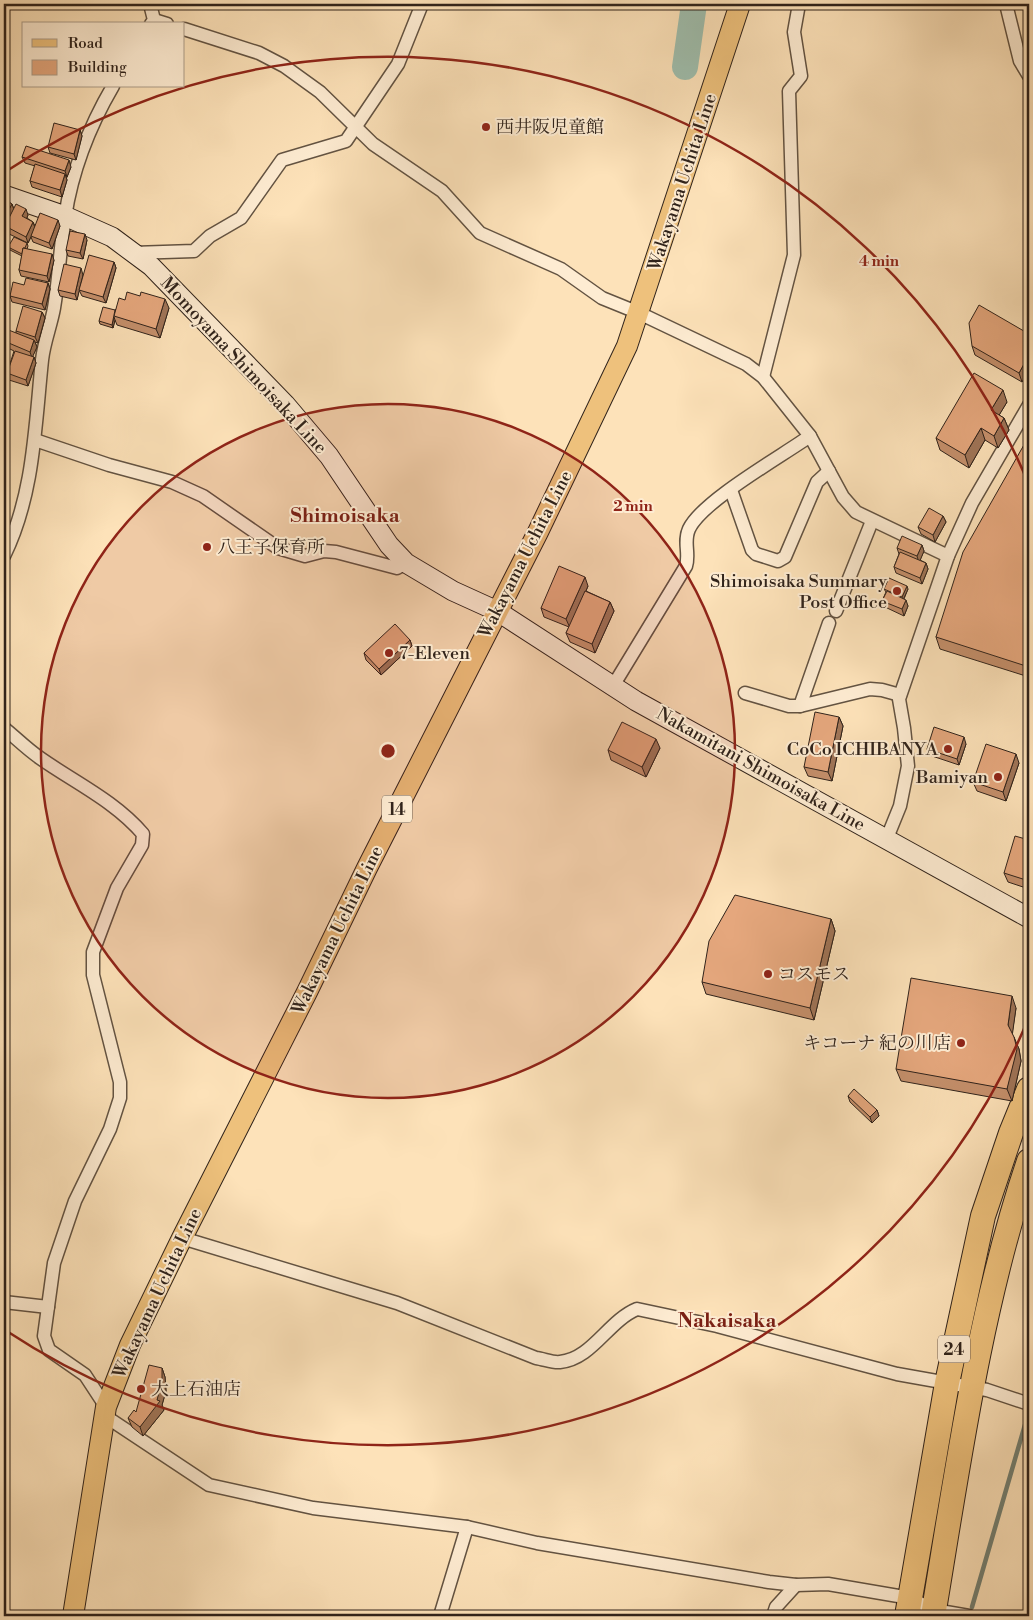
<svg xmlns="http://www.w3.org/2000/svg" width="1033" height="1620" viewBox="0 0 1033 1620" font-family="'Libre Bodoni','Noto Serif JP',serif">
	<rect width="100%" height="100%" fill="#fde2b9"/>
	<filter id="stains"><feTurbulence type="fractalNoise" baseFrequency=".004" numOctaves="4"/><feColorMatrix values="0 0 0 0 .2 0 0 0 0 .09 0 0 0 0 .02 0 0 0 .5 -.17"/></filter>
	<radialGradient id="worn" r=".72"><stop offset=".6" stop-color="#630" stop-opacity="0"/><stop offset="1" stop-color="#630" stop-opacity=".3"/></radialGradient>
	<g fill="none" stroke-linecap="round" stroke-linejoin="round">
		<path stroke="#738073" stroke-width="4.5" d="M972,1607l57,-196"/>
		<path stroke="#9fbead" stroke-width="26" d="M685,67l9,-63"/>
		<defs>
			<g id="street">
				<path d="M150,4l4,16 -3,4"/>
				<path d="M1006,4l14,57 9,15"/>
				<path d="M154,20l13,4"/>
				<path d="M184,29l75,24 25,13 36,26 53,52 69,47 38,42 81,36 41,29 37,15 107,51 17,13 47,59 33,61 13,15 92,44"/>
				<path d="M133,253l61,-2 16,-15 31,-18 41,-58 64,-19 52,-77 24,-60"/>
				<path d="M763,377l31,-122 -5,-164 12,-15 -7,-44 5,-28"/>
				<path d="M35,440l74,25 63,17 31,14 75,52 27,8 19,-5 12,1 61,16 9,-5"/>
				<path d="M731,490l21,60 4,4 22,7 7,-4 32,-75 12,-11"/>
				<path d="M4,556c30,-61 31,-130 38,-196 2,-18 9,-35 12,-52 5,-30 6,-61 11,-91 7,-46 24,-90 48,-131"/>
				<path d="M836,611l36,-90"/>
				<path d="M829,623l-29,83 70,-17 12,1 18,5"/>
				<path d="M613,686l73,-120c4,-13 -3,-24 3,-37 13,-28 93,-73 121,-93"/>
				<path d="M745,693l44,13h11"/>
				<path d="M4,728c12,10 23,21 36,30 34,24 75,43 103,76l-1,11 -25,43 -24,64v23l27,107v16l-10,31 -35,72 -21,62 -10,73 5,14 36,25 21,32"/>
				<path d="M887,838l13,-32 8,-40 -4,-38 -5,-29 49,-143 24,-53 57,-98"/>
				<path d="M182,1238l215,65 139,55c8,1 17,5 24,4 32,-3 48,-41 77,-53l80,17 180,48 90,16 42,14"/>
				<path d="M4,1302l44,5"/>
				<path d="M105,1416l104,69 104,23 154,19 70,16 232,39 27,3 32,-1 82,14 24,12 35,6"/>
				<path d="M440,1616l27,-89"/>
				<path d="M773,1616l3,-9 20,-22"/>
			</g>
			<path id="secondary" d="M4,195l61,21 47,21 39,29 134,138 44,52 60,89 17,18 47,28 44,20 139,90 393,217"/>
			<path id="primary" d="M73,1616l33,-209 24,-62 52,-107 125,-246 60,-124 171,-336 89,-186 113,-342"/>
			<g id="highway">
				<path d="M907,1616l40,-233 36,-167 28,-83 18,-44"/>
				<path d="M933,1616c25,-150 47,-311 96,-455"/>
			</g>
		</defs>
		<use href="#street" stroke="#635342" stroke-width="15"/>
		<use href="#secondary" stroke="#30231b" stroke-width="21"/>
		<use href="#primary" stroke="#30231b" stroke-width="22"/>
		<use href="#highway" stroke="#30231b" stroke-width="26"/>
		<use href="#street" stroke="#feecd2" stroke-width="12"/>
		<use href="#secondary" stroke="#feecd2" stroke-width="19"/>
		<use href="#primary" stroke="#eec17c" stroke-width="20"/>
		<use href="#highway" stroke="#eec17c" stroke-width="24"/>
	</g>
	<g fill="#c5906c" stroke="#30231b">
		<path d="M80,130l2,6 -6,24 -26,-7 -2,-6z"/>
		<path d="M22,157l49,10 -4,10h-1l1,3 -5,17 -30,-10 -2,-6 5,-15 -10,-3z"/>
		<path d="M4,199l8,5 2,5 14,6 -1,3 6,4 2,4h25l-8,23 -19,-7 -2,-5 -3,6 -21,-10 -2,-8 -1,-1z"/>
		<path d="M87,240l-4,19 -15,-3 -2,-6z"/>
		<path d="M27,243l1,3 -1,3 27,11 -5,22 -28,-6 -2,-6 3,-14 -12,-6 -2,-3z"/>
		<path d="M114,262l2,6 -10,35 -24,-7 -3,-6 -2,10 -17,-4 -2,-6 25,-15 -3,12z"/>
		<path d="M48,283l2,6 -5,21 -33,-8 -2,-6 14,-11z"/>
		<path d="M125,300l44,8 -9,30 -43,-13 -2,-5 -2,8 -13,-4 -1,-3 16,-11z"/>
		<path d="M42,312l3,6 -7,25 -3,-1 2,5 -5,10h2l2,6 -8,23 -19,-6 -2,-7 7,-22 -10,-5v-13h12v-2z"/>
		<path d="M1029,334v36l-7,12 -47,-27 -3,-9z"/>
		<path d="M1007,402l-8,13 5,3 5,12 -11,18 -13,-8 -16,28 -29,-18 -4,-12z"/>
		<path d="M1029,436v241l-89,-28 -4,-12z"/>
		<path d="M943,516l3,6 -11,20 -14,-8 -3,-7z"/>
		<path d="M922,545l2,6 -4,9 6,3 2,6 -6,15 -26,-11 -2,-6 5,-13 -2,-6z"/>
		<path d="M588,586l-2,5 24,11 4,9 -19,42 -25,-11 -4,-9 3,-6 -25,-10 -3,-9z"/>
		<path d="M884,589h24l-4,10 4,7 -4,10 -19,-9 -3,-6 4,-9z"/>
		<path d="M410,640l2,6 -31,29 -15,-15 -2,-7z"/>
		<path d="M839,717l4,9 -11,55 -24,-5 -4,-9z"/>
		<path d="M966,744l-7,21 -30,-10 -2,-6z"/>
		<path d="M660,748l-14,29 -35,-17 -3,-10z"/>
		<path d="M1019,763l-13,38 -29,-10 -4,-9z"/>
		<path d="M1029,840v49l-21,-7 -4,-9z"/>
		<path d="M831,919l4,12 -21,89 -108,-26 -4,-12z"/>
		<path d="M1016,1008l-4,26 7,15 2,12 -9,40 -111,-20 -5,-12z"/>
		<path d="M848,1096l29,14 2,6 -7,7 -22,-21z"/>
		<path d="M162,1368l3,9 1,14 -4,14 2,5 -21,26 -11,-9 -4,-9 8,-6z"/>
	</g>
	<g fill="#a07558" stroke="#30231b">
		<path d="M80,130l2,6 -6,24 -2,-6z"/>
		<path d="M69,160l2,7 -4,10 -2,-6z"/>
		<path d="M65,174l2,6 -5,17 -2,-7z"/>
		<path d="M12,204l2,6 -9,15 -1,-7z"/>
		<path d="M26,209l2,6 -3,7 -3,-6z"/>
		<path d="M58,220l2,6 -8,23 -3,-6z"/>
		<path d="M33,222l2,6 -7,15 -2,-6z"/>
		<path d="M85,234l2,6 -4,19 -3,-6z"/>
		<path d="M52,254l2,6 -5,22 -2,-6z"/>
		<path d="M114,262l2,6 -10,35 -3,-6z"/>
		<path d="M81,268l2,7 -6,25 -2,-6z"/>
		<path d="M48,283l2,6 -5,21 -3,-6z"/>
		<path d="M165,299l4,9 -9,30 -4,-9z"/>
		<path d="M42,312l3,6 -7,25 -3,-6z"/>
		<path d="M114,317l1,3 -2,8 -1,-3z"/>
		<path d="M34,340l3,7 -5,11 -2,-6z"/>
		<path d="M1029,355v15l-7,12 -3,-9z"/>
		<path d="M34,357l2,6 -8,23 -2,-6z"/>
		<path d="M1003,390l4,12 -12,20 -4,-12z"/>
		<path d="M1004,418l5,12 -11,18 -4,-12z"/>
		<path d="M981,428l4,12 -16,28 -4,-13z"/>
		<path d="M943,516l3,6 -11,20 -2,-7z"/>
		<path d="M922,545l2,6 -5,12 -2,-7z"/>
		<path d="M926,563l2,6 -6,15 -2,-6z"/>
		<path d="M585,577l3,9 -18,42 -4,-9z"/>
		<path d="M907,586l1,3 -5,11 -1,-3z"/>
		<path d="M906,600l2,6 -4,10 -2,-7z"/>
		<path d="M610,602l4,9 -19,42 -3,-9z"/>
		<path d="M410,640l2,6 -31,29 -2,-6z"/>
		<path d="M839,717l4,9 -11,55 -4,-9z"/>
		<path d="M964,737l2,7 -7,21 -2,-6z"/>
		<path d="M656,739l4,9 -14,29 -4,-10z"/>
		<path d="M1016,754l3,9 -13,38 -3,-9z"/>
		<path d="M831,919l4,12 -21,89 -4,-12z"/>
		<path d="M1012,996l4,12 -4,29 -4,-12z"/>
		<path d="M1014,1037l5,12 2,12 -9,40 -5,-12z"/>
		<path d="M877,1110l2,6 -7,7 -2,-6z"/>
		<path d="M162,1368l3,9 1,14 -4,14 2,5 -21,26 -3,-9 17,-27z"/>
	</g>
	<g fill="#e5a77d" stroke="#30231b">
		<path d="M54,123l26,7 -6,24 -26,-7z"/>
		<path d="M26,146l43,14 -4,11 -43,-14z"/>
		<path d="M35,164l30,10 -5,16 -30,-9z"/>
		<path d="M4,199l8,5 -8,14z"/>
		<path d="M16,204l10,5 -4,7 11,6 -7,15 -21,-11z"/>
		<path d="M40,213l18,7 -9,23 -18,-7z"/>
		<path d="M70,231l15,3 -5,19 -14,-3z"/>
		<path d="M14,237l13,6 -2,5h-2l-1,6 -14,-7z"/>
		<path d="M23,248l29,6 -5,22 -28,-6z"/>
		<path d="M89,255l25,7 -11,35 -24,-7z"/>
		<path d="M64,264l17,4 -6,26 -17,-4z"/>
		<path d="M26,278l22,5 -6,21 -32,-8 3,-14 11,3z"/>
		<path d="M127,292l13,4 1,-4 24,7 -9,30 -42,-13 5,-18 6,2z"/>
		<path d="M979,305l50,29v21l-10,18 -47,-27 -3,-23z"/>
		<path d="M23,306l19,6 -7,25 -19,-6z"/>
		<path d="M103,307l12,3 -3,15 -13,-4z"/>
		<path d="M6,329l28,11 -4,12 -26,-11v-8z"/>
		<path d="M15,351l19,6 -8,23 -19,-7z"/>
		<path d="M974,373l29,17 -12,20 13,8 -10,18 -13,-8 -16,27 -29,-17z"/>
		<path d="M1029,436v231l-93,-30 27,-85z"/>
		<path d="M929,508l14,8 -10,19 -15,-8z"/>
		<path d="M902,536l20,9 -5,11 -20,-8z"/>
		<path d="M900,552l26,11 -6,15 -26,-11z"/>
		<path d="M559,566l26,11 -19,42 -25,-11z"/>
		<path d="M889,578l18,8 -5,11 -18,-8z"/>
		<path d="M585,591l25,11 -18,42 -26,-11z"/>
		<path d="M887,591l19,9 -4,9 -20,-8z"/>
		<path d="M395,624l15,16 -31,29 -15,-16z"/>
		<path d="M815,712l24,5 -11,55 -24,-5z"/>
		<path d="M622,722l34,17 -14,28 -34,-17z"/>
		<path d="M934,727l30,10 -7,22 -30,-10z"/>
		<path d="M986,744l30,10 -13,38 -30,-10z"/>
		<path d="M1015,836l14,4v41l-25,-8z"/>
		<path d="M735,895l96,24 -21,89 -108,-26 7,-41z"/>
		<path d="M911,978l101,18 -4,29 6,12 3,12 -10,40 -111,-20z"/>
		<path d="M854,1089l23,21 -7,7 -22,-21z"/>
		<path d="M149,1365l13,3v14l-5,18 3,1 -20,26 -12,-9 6,-8 2,2z"/>
	</g>
	<circle cx="388" cy="751" r="347" fill="#8f2418" fill-opacity=".12"/>
	<g fill="none" stroke="#8f2418" stroke-width="2.5">
		<circle cx="388" cy="751" r="347"/>
		<path d="M1029 1017A694 694 0 0 1 5 1330M5 172A694 694 0 0 1 1029 485"/>
	</g>
	<g fill="#8f2418" stroke="#feecd2" stroke-width="2">
		<circle cx="486" cy="127" r="5"/>
		<circle cx="207" cy="547" r="5"/>
		<circle cx="897" cy="591" r="5"/>
		<circle cx="389" cy="653" r="5"/>
		<circle cx="948" cy="749" r="5"/>
		<circle cx="998" cy="777" r="5"/>
		<circle cx="768" cy="974" r="5"/>
		<circle cx="961" cy="1043" r="5"/>
		<circle cx="141" cy="1389" r="5"/>
	</g>
	<g text-anchor="middle" stroke-width="4" stroke-linejoin="round" paint-order="stroke">
		<g fill="#feecd2" stroke="#6e5f52" stroke-width="1">
			<rect x="382" y="795.5" width="30" height="27" rx="4"/>
			<rect x="938" y="1335.5" width="32" height="27" rx="4"/>
		</g>
		<g font-size="16" font-weight="bold" fill="#30231b">
			<text x="397" y="815">14</text>
			<text x="954" y="1355">24</text>
		</g>
		<g font-size="18" fill="#30231b" stroke="#feecd2" text-anchor="start">
			<text x="496" y="133">西井阪児童館</text>
			<text x="217" y="553">八王子保育所</text>
			<text x="887" y="587" text-anchor="end">Shimoisaka Summary<tspan x="887" dy="21">Post Office</tspan></text>
			<text x="399" y="659">7-Eleven</text>
			<text x="938" y="755" text-anchor="end">CoCo ICHIBANYA</text>
			<text x="988" y="783" text-anchor="end">Bamiyan</text>
			<text x="778" y="980">コスモス</text>
			<text x="951" y="1049" text-anchor="end">キコーナ 紀の川店</text>
			<text x="151" y="1395">大上石油店</text>
		</g>
		<g font-size="18" fill="#30231b" stroke="#feecd2">
			<text transform="translate(682 182) rotate(-72)" y="6">Wakayama Uchita Line</text>
			<text transform="translate(244 365) rotate(47)" y="6">Momoyama Shimoisaka Line</text>
			<text transform="translate(525 554) rotate(-63)" y="6">Wakayama Uchita Line</text>
			<text transform="translate(761 769) rotate(29)" y="6">Nakamitani Shimoisaka Line</text>
			<text transform="translate(337 930) rotate(-64)" y="6">Wakayama Uchita Line</text>
			<text transform="translate(157 1293) rotate(-65)" y="6">Wakayama Uchita Line</text>
		</g>
		<g font-size="20" font-weight="bold" fill="#7a1f14" stroke="#feecd2">
			<text x="345" y="522">Shimoisaka</text>
			<text x="727" y="1327">Nakaisaka</text>
		</g>
	</g>
	<circle cx="388" cy="751" r="8" fill="#8f2418" stroke="#feecd2" stroke-width="2.5"/>
	<g font-size="15" text-anchor="middle" font-weight="bold" fill="#8f2418" stroke="#feecd2" stroke-width="4" stroke-linejoin="round" paint-order="stroke">
		<text x="879" y="266">4 min</text>
		<text x="633" y="511">2 min</text>
	</g>
	<rect width="1033" height="1620" fill="none" stroke="#fde2b9" stroke-width="20"/>
	<rect x="5" y="5" width="1023" height="1610" fill="none" stroke="#30231b" stroke-width="2.5"/>
	<rect x="10" y="10" width="1013" height="1600" fill="none" stroke="#30231b"/>
	<rect x="22" y="22" width="162" height="65" fill="#feecd2" stroke="#ac9c89"/>
	<rect x="32" y="39" width="25" height="8" fill="#eec17c" stroke="#ac9c89"/>
	<text x="68" y="48" font-size="15" fill="#30231b">Road</text>
	<rect x="32" y="60" width="25" height="15" fill="#e5a77d" stroke="#ac9c89"/>
	<text x="68" y="72" font-size="15" fill="#30231b">Building</text>
	<rect width="100%" height="100%" filter="url(#stains)"/>
	<rect width="100%" height="100%" fill="url(#worn)"/>
</svg>
